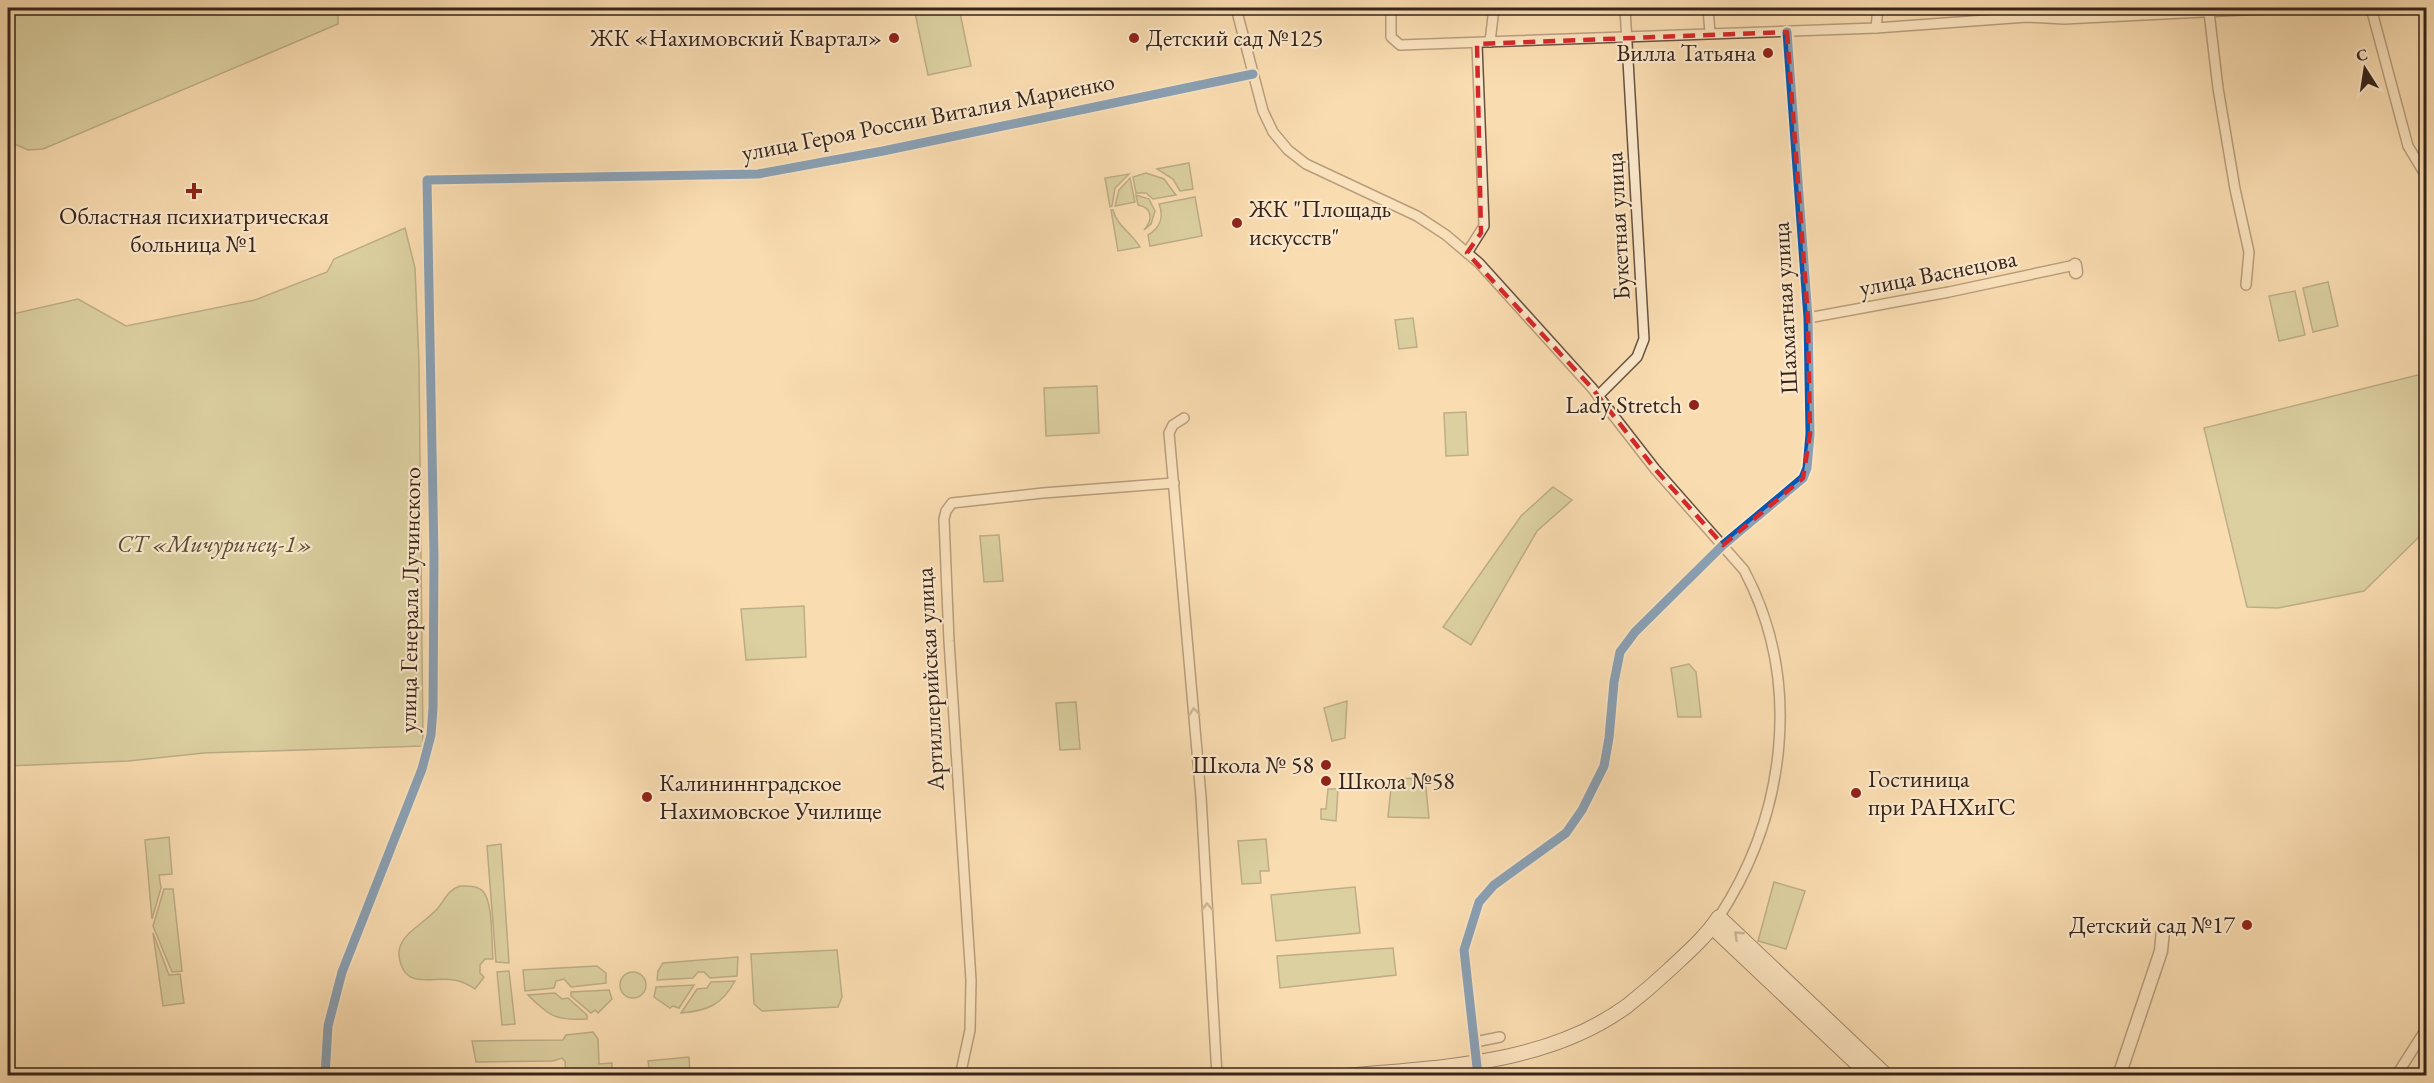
<svg xmlns="http://www.w3.org/2000/svg" width="2434" height="1083" viewBox="0 0 2434 1083" font-family="'EB Garamond',serif">
	<rect width="100%" height="100%" fill="#f9dcb0"/>
	<filter id="stains"><feTurbulence type="fractalNoise" baseFrequency=".00333" numOctaves="4"/><feColorMatrix values="0 0 0 0 .2 0 0 0 0 .09 0 0 0 0 .02 0 0 0 .5 -.17"/></filter>
	<radialGradient id="worn" r=".72"><stop offset=".6" stop-color="#630" stop-opacity="0"/><stop offset="1" stop-color="#630" stop-opacity=".3"/></radialGradient>
	<g fill="#b8c28f" stroke="#777354" stroke-width="1.5">
		<path d="M8,8h330v16l-295,125 -15,1 -20,-9z"/>
		<path d="M914,8h45l12,58 -43,9z"/>
		<path d="M1189,163l4,26 -13,2 -7,-12 -16,-10z"/>
		<path d="M1146,173l18,6 12,16 -23,4 -7,-6h-10l-3,-16z"/>
		<path d="M1129,174l-14,14 -3,18 -2,1 -5,-29z"/>
		<path d="M1130,178l5,24 -20,4 4,-16z"/>
		<path d="M1136,195l13,4 6,12 -4,13 -7,6c8,-9 10,-22 -6,-25z"/>
		<path d="M1195,197l7,39 -52,10 -2,-11c12,-7 16,-18 11,-31z"/>
		<path d="M1111,210h2c4,16 19,23 27,37l-22,4z"/>
		<path d="M405,228l10,40 4,95 4,383 -219,7 -76,8 -120,5v-451l70,-16 48,27 129,-26 72,-28 7,-13z"/>
		<path d="M2328,282l10,44 -25,6 -10,-44z"/>
		<path d="M2295,291l10,44 -26,6 -10,-45z"/>
		<path d="M1413,318l4,29 -18,2 -4,-29z"/>
		<path d="M2426,373v161l-3,-1 -59,58 -86,17 -31,-1 -43,-179z"/>
		<path d="M1097,386l2,47 -53,3 -2,-48z"/>
		<path d="M1466,412l2,43 -22,1 -2,-43z"/>
		<path d="M1553,487l19,13 -35,31 -66,114 -28,-18 78,-111z"/>
		<path d="M999,535l4,46 -19,1 -4,-46z"/>
		<path d="M804,606l2,51 -60,3 -5,-51z"/>
		<path d="M1689,664l7,8 5,45h-23l-7,-49z"/>
		<path d="M1347,701l-2,37 -13,3 -8,-33z"/>
		<path d="M1076,702l4,47 -20,1 -4,-47z"/>
		<path d="M1392,778l33,1 4,39 -41,-1z"/>
		<path d="M1328,789h10l-2,32 -15,-2v-10h5z"/>
		<path d="M169,837l3,37 -13,1 2,13 -9,31 -7,-79z"/>
		<path d="M1266,839l3,32h-9l1,12 -19,1 -4,-43z"/>
		<path d="M501,844l8,119 -13,-1 -9,-116z"/>
		<path d="M1774,882l31,9 -19,58 -28,-8z"/>
		<path d="M460,886c7,0 14,-1 20,3 14,7 11,54 13,70h-8l-5,6v8l4,4 -9,12c-6,-4 -13,-8 -21,-9 -22,-4 -50,11 -55,-24 -1,-12 6,-20 15,-27 8,-7 17,-13 24,-21 8,-10 10,-18 22,-22z"/>
		<path d="M1355,887l5,46 -84,8 -5,-46z"/>
		<path d="M164,889h9l9,82 -10,1 -19,-46z"/>
		<path d="M153,933l16,42 11,-1 4,29 -21,3z"/>
		<path d="M1393,948l3,27 -116,13 -3,-32z"/>
		<path d="M837,950l5,47 -4,10 -76,4 -8,-7 -3,-50z"/>
		<path d="M738,957l-1,19 -27,2 -6,-6h-6l-5,6 -36,2 1,-9 5,-8z"/>
		<path d="M597,966l9,7v10l-35,4 -7,-8 -8,2 -2,7 -29,3 -2,-21z"/>
		<path d="M509,971l6,53 -13,1 -5,-53z"/>
		<circle cx="633" cy="985" r="13"/>
		<path d="M735,981c-13,24 -28,30 -54,32l16,-24 10,-1 4,-6z"/>
		<path d="M694,985l-15,23 -6,-2 -3,2 -16,-11 2,-10z"/>
		<path d="M609,990l3,9 -14,14 -3,-3 -4,3 -20,-17v-4z"/>
		<path d="M555,993l7,6 6,-1 19,17v4c-31,2 -38,-3 -59,-24z"/>
		<path d="M593,1032l5,7 1,25 13,-1v7l-26,2 -3,3h-17l-1,-14 -3,-3 -9,3 -77,1 -4,-21 91,-1 3,-5z"/>
		<path d="M689,1057l1,18h-27l-6,-6 -8,-1 -1,-7z"/>
	</g>
	<g fill="none" stroke-linecap="round" stroke-linejoin="round">
		<path stroke="#767e76" stroke-width="3" d="M2421,1076l5,-8"/>
		<defs>
			<g id="minor">
				<path d="M1236,8l27,103 10,21 15,18 18,14 111,52 29,19 33,28 113,125 63,81 89,101c59,111 42,244 -25,347"/>
				<path d="M1391,8v29l9,8 476,-17 151,-11 37,2 219,-11"/>
				<path d="M1708,8l2,25"/>
				<path d="M2371,8l37,138 18,30"/>
				<path d="M2209,12l9,76 17,101 14,63 -3,33"/>
				<path d="M1876,28l2,-20"/>
				<path d="M1490,42l4,-34"/>
				<path d="M1467,253l17,-27 -7,-182"/>
				<path d="M1808,318l141,-26 126,-27"/>
				<path d="M1598,396l39,-39 7,-18 -19,-331"/>
				<path d="M1184,418l-11,7 -4,8 32,364 16,279"/>
				<path d="M1475,1042l25,-5"/>
				<path d="M325,1076l3,-50 14,-54 80,-203 9,-34 2,-27 1,-151 -7,-377 331,-6 125,-23 370,-77"/>
				<path d="M960,1076l10,-46 1,-50 -22,-339 -5,-122 2,-8 6,-8 91,-10 131,-10"/>
				<path d="M1478,1076l-14,-126 15,-48 15,-17 72,-52 16,-23 22,-44 5,-28 5,-56 6,-30 15,-20 88,-87 67,-56 13,-11 4,-10 3,-34 -2,-116 -21,-286"/>
				<path d="M2396,1076l30,-47"/>
			</g>
			<g id="tertiary">
				<path d="M2075,265l1,7"/>
				<path d="M2119,1076l42,-125 2,-21"/>
			</g>
			<g id="secondary">
				<path d="M1712,927l158,149"/>
				<path d="M1345,1076c96,-9 201,-11 282,-70 14,-11 28,-23 42,-36 17,-16 36,-32 50,-53l168,159"/>
			</g>
		</defs>
		<use href="#minor" stroke="#675240" stroke-width="12"/>
		<use href="#tertiary" stroke="#675240" stroke-width="15"/>
		<use href="#secondary" stroke="#36241a" stroke-width="16"/>
		<use href="#minor" stroke="#fbe8cc" stroke-width="9"/>
		<use href="#tertiary" stroke="#fbe8cc" stroke-width="12"/>
		<use href="#secondary" stroke="#fbe8cc" stroke-width="14"/>
		<defs>
			<g id="cycleway">
				<path d="M325,1076l3,-50 14,-54 80,-203 9,-34 2,-27 1,-151 -7,-377 331,-6 125,-23 370,-77"/>
				<path d="M1478,1076l-14,-126 15,-48 15,-17 72,-52 16,-23 22,-44 5,-28 5,-56 6,-30 15,-20 88,-87 67,-56 13,-11 4,-10 3,-34 -2,-116 -21,-286"/>
			</g>
		</defs>
		<use href="#cycleway" stroke="#fbe8cc" stroke-width="13"/>
		<use href="#cycleway" stroke="#0057b8" stroke-width="9"/>
	</g>
	<defs><path id="oneway-chevron" d="M-2-3.5L2.5 0L-2 3.5" fill="none" stroke-width="1.6" stroke-linecap="round" stroke-linejoin="round" transform="scale(1.5)"/></defs>
	<g stroke="#988673">
		<use href="#oneway-chevron" transform="translate(1194 712) rotate(-95)"/>
		<use href="#oneway-chevron" transform="translate(1207 907) rotate(-93)"/>
		<use href="#oneway-chevron" transform="translate(1738 935) rotate(-137)"/>
	</g>
	<path d="M0 0H2434V1083H0ZM1787,32l21,286 2,116 -7,44 -80,67 -68,-76 -63,-81 -125,-135 14,-20 -4,-189z" fill="#f9dcb0" fill-opacity=".55" fill-rule="evenodd"/>
	<path fill="none" stroke="#d62828" stroke-width="4.5" stroke-dasharray="12 8" stroke-linejoin="round" d="M1787,32l21,286 2,116 -7,44 -80,67 -68,-76 -63,-81 -125,-135 14,-20 -4,-189z"/>
	<g fill="#8f2418" stroke="#fbe8cc" stroke-width="2">
		<circle cx="894" cy="38" r="6"/>
		<circle cx="1134" cy="38" r="6"/>
		<circle cx="1768" cy="53" r="6"/>
		<path d="M191 182h6v6h6v6h-6v6h-6v-6h-6v-6h6z"/>
		<circle cx="1237" cy="223" r="6"/>
		<circle cx="1694" cy="405" r="6"/>
		<circle cx="1326" cy="765" r="6"/>
		<circle cx="1326" cy="781" r="6"/>
		<circle cx="1856" cy="793" r="6"/>
		<circle cx="647" cy="797" r="6"/>
		<circle cx="2247" cy="925" r="6"/>
	</g>
	<g text-anchor="middle" stroke-width="4.5" stroke-linejoin="round" paint-order="stroke">
		<g font-size="24" fill="#36241a" stroke="#fbe8cc" text-anchor="end">
			<text x="882" y="46">ЖК «Нахимовский Квартал»</text>
			<text x="1146" y="46" text-anchor="start">Детский сад №125</text>
			<text x="1756" y="61">Вилла Татьяна</text>
			<text x="1249" y="217" text-anchor="start">ЖК "Площадь<tspan x="1249" dy="28">искусств"</tspan></text>
			<text x="194" y="224" text-anchor="middle">Областная психиатрическая<tspan x="194" dy="28">больница №1</tspan></text>
			<text x="1682" y="413">Lady Stretch</text>
			<text x="1314" y="773">Школа № 58</text>
			<text x="1868" y="787" text-anchor="start">Гостиница<tspan x="1868" dy="28">при РАНХиГС</tspan></text>
			<text x="1338" y="789" text-anchor="start">Школа №58</text>
			<text x="659" y="791" text-anchor="start">Калининнградское<tspan x="659" dy="28">Нахимовское Училище</tspan></text>
			<text x="2235" y="933">Детский сад №17</text>
		</g>
		<g font-size="24" fill="#36241a" stroke="#fbe8cc">
			<text transform="translate(928 117) rotate(-11)" y="8">улица Героя России Виталия Мариенко</text>
			<text transform="translate(1618 226) rotate(-93)" y="8">Букетная улица</text>
			<text transform="translate(1938 273) rotate(-11)" y="8">улица Васнецова</text>
			<text transform="translate(1785 308) rotate(-93)" y="8">Шахматная улица</text>
			<text transform="translate(410 600) rotate(-89)" y="8">улица Генерала Лучинского</text>
			<text transform="translate(930 679) rotate(-93)" y="8">Артиллерийская улица</text>
		</g>
		<g font-size="24" font-style="italic" fill="#564c37" stroke="#fbe8cc">
			<text x="215" y="552">СТ «Мичуринец-1»</text>
		</g>
	</g>
	<rect width="2434" height="1083" fill="none" stroke="#f9dcb0" stroke-width="30"/>
	<rect x="9" y="9" width="2416" height="1065" fill="none" stroke="#36241a" stroke-width="3"/>
	<rect x="15" y="15" width="2404" height="1053" fill="none" stroke="#36241a" stroke-width="1.5"/>
	<g transform="translate(2365 69) rotate(348)" stroke="#fbe8cc" stroke-width="4.5" paint-order="stroke">
	<path d="M0-4.5L10 22L0 15L-10 22Z" fill="#36241a"/>
	<text y="-9" font-size="16" font-weight="bold" text-anchor="middle" fill="#36241a">С</text>
	</g>
	<rect width="100%" height="100%" filter="url(#stains)"/>
	<rect width="100%" height="100%" fill="url(#worn)"/>
</svg>
